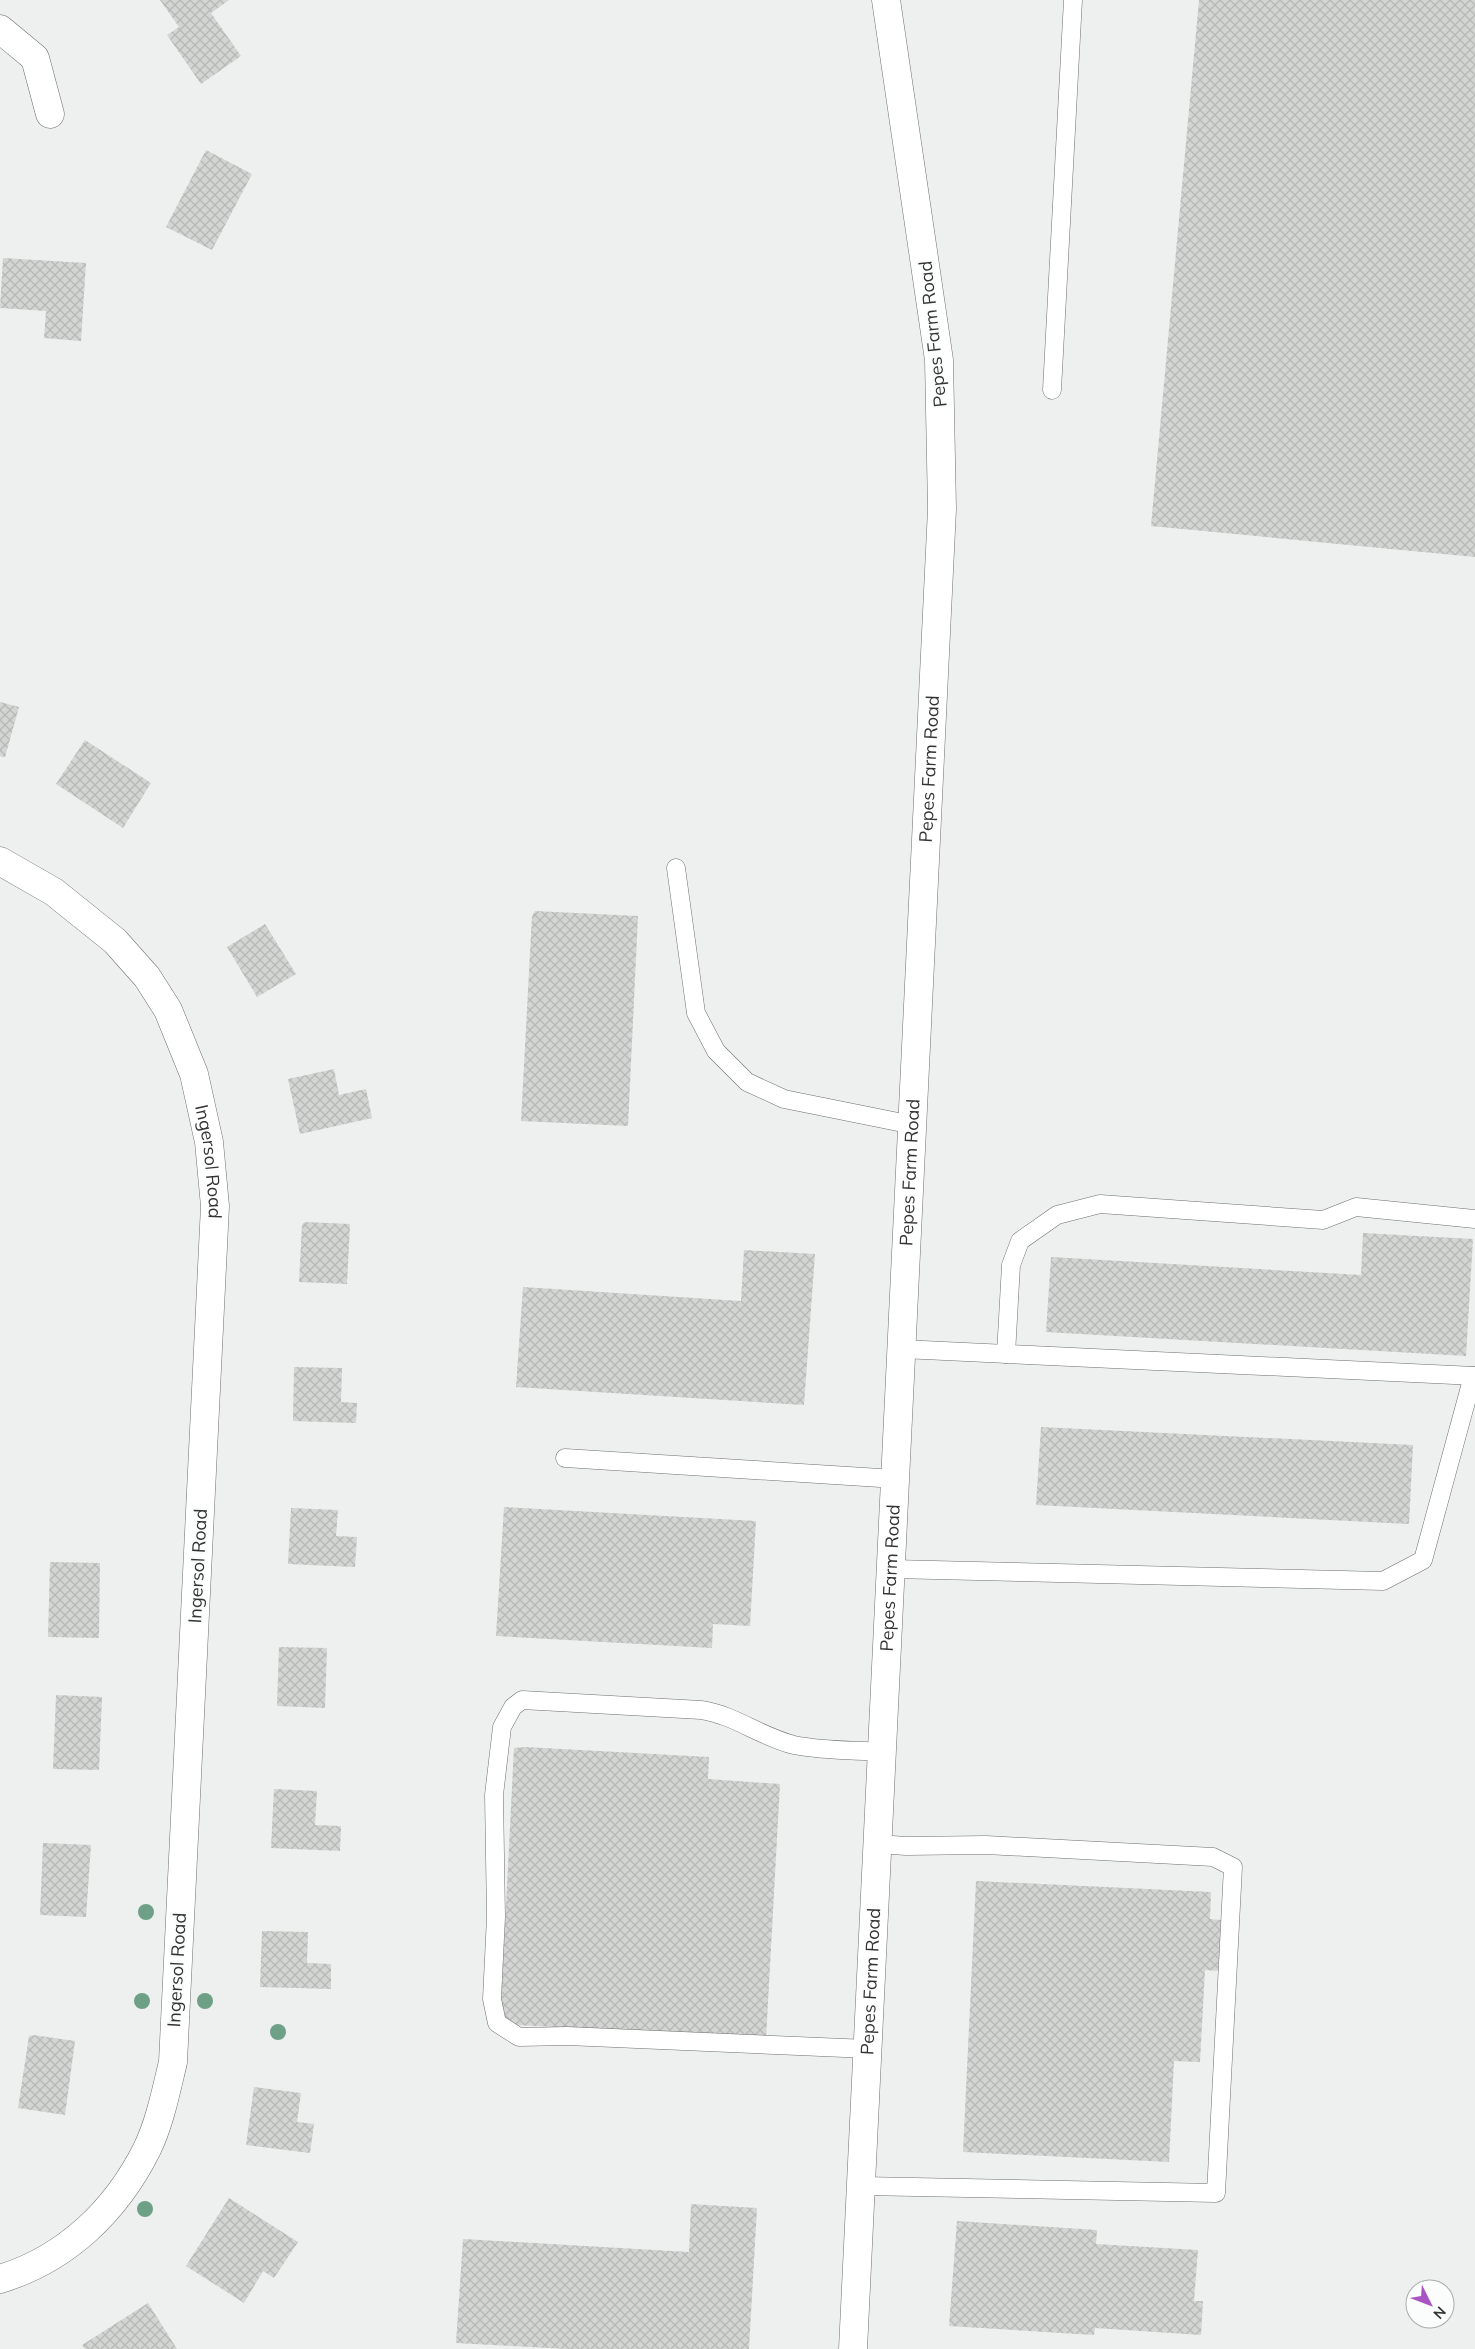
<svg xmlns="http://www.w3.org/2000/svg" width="1475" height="2349" viewBox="0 0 1475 2349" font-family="Mulish,sans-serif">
	<defs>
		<pattern id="building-cross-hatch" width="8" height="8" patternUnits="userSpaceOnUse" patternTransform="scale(1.25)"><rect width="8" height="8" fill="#d3d5d3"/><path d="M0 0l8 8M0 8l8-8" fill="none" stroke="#b6b7b6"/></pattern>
	</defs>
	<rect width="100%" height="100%" fill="#edf0ee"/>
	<g fill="url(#building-cross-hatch)">
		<path d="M160,0h69l-18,13 30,43 -40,28 -34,-49 12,-8z"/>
		<path d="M1199,0h276v557l-324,-31z"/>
		<path d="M206,150l46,24 -40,76 -46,-23z"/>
		<path d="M3,258l83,5 -5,78 -37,-3 2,-27 -46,-3z"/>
		<path d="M0,702l19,5 -14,50 -5,-1z"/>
		<path d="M85,740l66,43 -28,45 -67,-44z"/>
		<path d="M535,911l103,5 -10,210 -107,-5 11,-205z"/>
		<path d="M265,924l31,50 -39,23 -30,-50z"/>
		<path d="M334,1069l5,26 27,-6 6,29 -72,16 -12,-55z"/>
		<path d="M305,1222l45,2 -3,60 -48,-2 3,-57z"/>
		<path d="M1363,1233l110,6 -7,117 -420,-24 5,-75 310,18z"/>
		<path d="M744,1250l71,4 -11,151 -288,-18 7,-100 218,14z"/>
		<path d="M294,1367l48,1 -1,34 16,1 -1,20 -63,-2z"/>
		<path d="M1041,1427l372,18 -4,79 -373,-19z"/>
		<path d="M504,1507l252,14 -6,105 -37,-2 -1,24 -216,-12z"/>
		<path d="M291,1508l47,2 -2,26 21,1 -2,30 -67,-3z"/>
		<path d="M50,1562l50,1 -1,75 -51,-1z"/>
		<path d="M279,1647l48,1 -2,60 -48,-2z"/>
		<path d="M56,1695l46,2 -3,73 -46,-1z"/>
		<path d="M525,1747l184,10 -1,22 72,5 -14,255 -266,-15 14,-276z"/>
		<path d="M274,1789l43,2 -2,34 26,1 -1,25 -69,-3z"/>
		<path d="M43,1843l48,2 -5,72 -46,-2z"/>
		<path d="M976,1881l235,11 -1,27 11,1 -3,51 -13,-1 -5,92 -26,-1 -5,101 -206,-10z"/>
		<path d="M262,1931l46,1 -1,31 24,1v25l-71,-2z"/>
		<path d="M34,2035l41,6 -10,74 -47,-7 11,-72z"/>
		<path d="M254,2087l47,6 -4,29 17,2 -4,29 -64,-8z"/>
		<path d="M229,2198l69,44 -24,36 -11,-7 -19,32 -58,-37z"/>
		<path d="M691,2204l66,4 -8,141h-182l-111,-6 7,-104 226,13z"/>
		<path d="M957,2221l140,9 -1,14 102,6 -4,51h9l-2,34 -106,-7 -1,7 -145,-9z"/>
		<path d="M148,2303l29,46h-92l-3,-4z"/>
	</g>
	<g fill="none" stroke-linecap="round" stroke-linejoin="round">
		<defs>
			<g id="lane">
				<path d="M1052,390l21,-390"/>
				<path d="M676,868l20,145 20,38 31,31 37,17 129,26"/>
				<path d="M902,1349l573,27"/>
				<path d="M1006,1354l5,-89 9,-24 37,-26 43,-11 223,16 33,-13 119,12"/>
				<path d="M565,1458l331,21"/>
				<path d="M892,1569l491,12 40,-21 50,-184"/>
				<path d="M868,2049l-301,-13 -48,1 -22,-14 -5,-24 4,-82 -2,-122 8,-68 11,-20 9,-7 179,10c34,5 60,27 93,35 29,6 60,5 89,7"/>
				<path d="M862,2186l354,7 17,-326 -20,-10 -227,-12 -80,1 -27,-2"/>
			</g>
			<g id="street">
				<path d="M0,29l35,29 15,56"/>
				<path id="s1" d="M0,861l54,31 61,49 32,36 21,33 26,64 15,68 6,64 -42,856c-7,29 -13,60 -26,87 -31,62 -81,110 -147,130"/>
			</g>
			<g id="secondary">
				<path id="s2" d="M853,2349l89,-1840 -3,-149 -53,-360"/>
			</g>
		</defs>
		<use href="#lane" stroke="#6d6f6d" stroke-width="19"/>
		<use href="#street" stroke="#6d6f6d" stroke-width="29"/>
		<use href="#secondary" stroke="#6d6f6d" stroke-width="29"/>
		<use href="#lane" stroke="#fff" stroke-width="18"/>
		<use href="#street" stroke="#fff" stroke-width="28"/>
		<use href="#secondary" stroke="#fff" stroke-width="28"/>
	</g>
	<g fill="#6da086">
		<circle cx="146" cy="1912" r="8"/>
		<circle cx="142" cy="2001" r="8"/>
		<circle cx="205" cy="2001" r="8"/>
		<circle cx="278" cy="2032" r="8"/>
		<circle cx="145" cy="2209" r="8"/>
	</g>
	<g text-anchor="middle" stroke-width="4.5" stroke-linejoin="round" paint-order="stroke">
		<g font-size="18" fill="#323332" stroke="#fafdfb">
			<text transform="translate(933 334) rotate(-96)" y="6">Pepes Farm Road</text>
			<text dy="6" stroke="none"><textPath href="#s2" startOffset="1582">Pepes Farm Road</textPath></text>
			<text dy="6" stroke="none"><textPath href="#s1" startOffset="386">Ingersol Road</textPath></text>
			<text dy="6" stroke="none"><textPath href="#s2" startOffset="1178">Pepes Farm Road</textPath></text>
			<text transform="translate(198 1566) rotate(-87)" y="6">Ingersol Road</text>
			<text dy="6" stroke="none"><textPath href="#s2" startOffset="772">Pepes Farm Road</textPath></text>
			<text transform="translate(177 1970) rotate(-87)" y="6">Ingersol Road</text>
			<text dy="6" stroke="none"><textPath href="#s2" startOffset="368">Pepes Farm Road</textPath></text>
		</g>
	</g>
	<g transform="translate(1430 2304) rotate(132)"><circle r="24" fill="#fafdfb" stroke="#aaacab"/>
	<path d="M0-4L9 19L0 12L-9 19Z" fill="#a854c3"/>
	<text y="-8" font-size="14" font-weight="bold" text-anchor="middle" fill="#323332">N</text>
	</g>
</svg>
